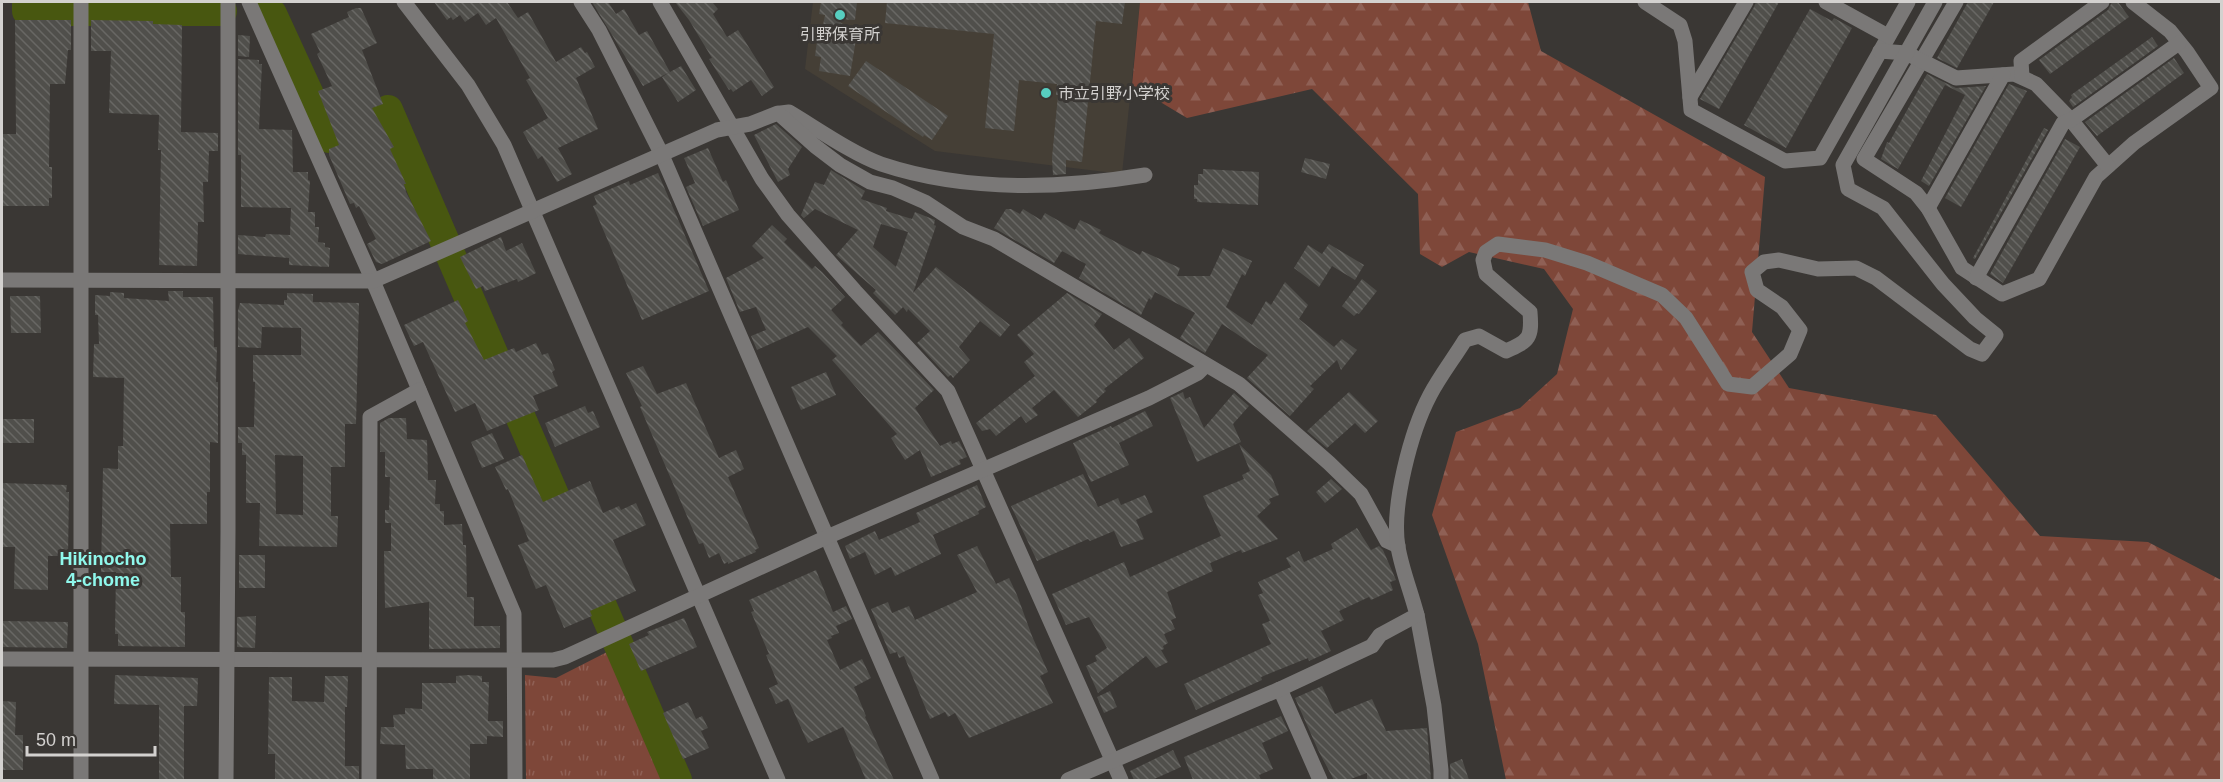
<svg xmlns="http://www.w3.org/2000/svg" width="2223" height="782" viewBox="0 0 2223 782" font-family="Helvetica,'Noto Sans JP',sans-serif">
	<defs>
		<pattern id="grass-tufts" width="24" height="20" patternUnits="userSpaceOnUse" patternTransform="scale(1.5)"><rect width="24" height="20" fill="#7e4739"/><path d="M3 7l-1-3M5 7V3M7 7l1-3M15 17l-1-3M17 17v-4M19 17l1-3" fill="none" stroke="#8f6055"/></pattern>
		<pattern id="forest-firs" width="22" height="20" patternUnits="userSpaceOnUse" patternTransform="scale(1.5)"><rect width="22" height="20" fill="#7e4739"/><path d="M5 1l3.5 6h-7zM16 11l3.5 6h-7z" fill="#8f6055"/></pattern>
		<pattern id="building-back-hatch" width="6" height="6" patternUnits="userSpaceOnUse" patternTransform="scale(1.5)"><rect width="6" height="6" fill="#504f4b"/><path d="M-1 5l2 2M0 0l6 6M5-1l2 2" fill="none" stroke="#686764"/></pattern>
	</defs>
	<rect width="100%" height="100%" fill="#3a3734"/>
	<path fill="#453f36" d="M813,2h327l-18,172 -187,-23 -130,-82z"/>
	<path fill="url(#grass-tufts)" d="M611,650l57,130h-142l-1,-105 31,3z"/>
	<path fill="url(#forest-firs)" d="M1140,2h388l13,49 224,126 -13,155 37,56 147,27 104,121 108,6 73,38v200h-715l-28,-136 -46,-129 24,-83 64,-24 37,-34 16,-65 -29,-40 -75,-17 -27,15 -22,-13 -2,-60 -106,-105 -125,29 -55,-33z"/>
	<g fill="none" stroke-linecap="round" stroke-linejoin="round">
		<g stroke="#485710" stroke-width="30">
			<path d="M27,2v9h195"/>
			<path d="M263,12l9,2 57,124 59,-28 289,670"/>
		</g>
	</g>
	<g fill="url(#building-back-hatch)" fill-rule="evenodd">
		<path d="M434,2h73l11,16 10,-6 28,50 25,-15 4,6 2,-1 8,15 -19,11 22,51 -40,19 14,26 -15,8 -15,-26 -4,3 -15,-27 25,-14 -22,-38 4,-2 -34,-60 -10,7 -8,-12 -13,9 -5,-7 -7,5 -2,-3 -4,3z"/>
		<path d="M592,2h16l8,12 8,-5 15,26 8,-4 23,41 11,-6 15,24 -18,12 -16,-25 8,-5 -27,14z"/>
		<path d="M675,2h37l6,7 -5,5 14,23 11,-7 36,57 -12,9 -11,-16 -18,12 -2,-3 -2,1 -20,-31 3,-1 -23,-38z"/>
		<path d="M821,2h36l-2,18 -20,-1 22,14 -7,43 -31,-5 2,-14 -6,-1 2,-15h3l5,-26 -6,-1z"/>
		<path d="M887,2h238l-3,22 -26,-3 -14,141 -16,-2v14l-13,1 -1,-17 6,-63h-2l1,-11 -38,-4 -5,51 -29,-3 9,-94 -109,-11z"/>
		<path d="M1756,2h23l-60,107 -19,-10 54,-92z"/>
		<path d="M1968,2h26l-37,66 -20,-10z"/>
		<path d="M2112,2h6l11,15 -79,57 -11,-14 69,-50z"/>
		<path d="M356,8h5l16,35 -15,7 21,54 -11,4 22,39 -4,2 16,35h-2l2,8 25,49 -49,23 -6,-2 -9,-18 9,-5 -17,-33 -3,2 -2,-5 -4,1 -21,-49v-6l10,-4 -21,-54 14,-5 -15,-32 3,-2 -9,-18 38,-17 -2,-5z"/>
		<path d="M1810,9l22,12 2,-3 18,10 -66,120 -42,-23z"/>
		<path d="M15,20h56v30h-3l-3,34h-15l-1,83h3v31h-3v8h-47v-72h14z"/>
		<path d="M91,20l62,1v3l29,1 -1,107 37,1v18h-9l-1,31h-5l1,40h-6l-1,44 -38,-1 2,-115h-3l1,-35 -50,-2 2,-62h-20z"/>
		<path d="M238,35l12,1 -1,21 -11,-1z"/>
		<path d="M2152,37l6,9 -85,61 -4,-6 3,-4 -1,-2z"/>
		<path d="M2174,58l10,15 -87,63 -12,-14z"/>
		<path d="M238,59l21,1v4h3l-3,65 33,1 1,42h15v8l2,1 -2,31h7v15h4l-1,15 7,1v4l5,1 -1,19 -40,-2v-7l-51,-4v-19l27,2 1,-3 24,1 1,-27 -50,-1v-52h-3z"/>
		<path d="M866,61l82,55 -16,24 -8,-5 -1,2 -75,-51z"/>
		<path d="M1927,74l29,14 30,-2 -57,100 -8,-5 44,-86 -20,-10 -47,84 -17,-10 6,-17 2,1z"/>
		<path d="M2009,84l18,7 -66,116 -16,-9z"/>
		<path d="M776,124l26,23 -14,22 2,6 -12,7 -24,-47z"/>
		<path d="M2044,128l4,2 -73,129 -2,-1z"/>
		<path d="M2065,139l15,8 -77,136 -13,-9z"/>
		<path d="M708,148l15,34 3,-2 13,30 -36,16 -17,-39 9,-4 -11,-25z"/>
		<path d="M1305,158l25,6 -4,15 -25,-7z"/>
		<path d="M1203,169l56,3 -1,33 -61,-3v-3h-3v-14h4v-11h5z"/>
		<path d="M831,170l34,21 -4,8 26,9 -1,3 26,8 3,-7 20,8 -1,5 2,1 -23,67 23,-26 74,58 -10,12 -20,-16 -21,26 11,13 -17,18 -2,-3 -3,2 -31,-34 13,-12 -22,-22 -1,3 -4,-5 -8,8 -22,-22 3,-3 -40,-35 22,-25 -43,-21 -11,9 -3,-3 14,-33 9,3zM881,224l27,8 -12,35 -23,-20z"/>
		<path d="M658,173l51,118 -67,29 -49,-114 4,-2 -3,-8 35,-15 1,4z"/>
		<path d="M1006,209h5l9,5 3,-5 18,11 4,-7 30,17 5,-10 21,10 -2,3 41,22 2,-4 38,17 -3,8h33l13,-28 29,13 -7,15 -3,-2 -16,33 26,18 14,-24 5,4 14,-23 23,23 -9,14 35,28 8,-8 15,11 -16,20 -4,-10 -27,26 4,3 -24,27 -43,-38 21,-23 -46,-31 -17,29 -25,-15 15,-25 -40,-21 -4,8 -2,-2 -8,17 -62,-37 7,-14 -24,-13 -8,12 -60,-35z"/>
		<path d="M772,225l15,14 -3,3 28,27 3,-3 7,6 23,25 -14,13 12,13 -2,2 20,21 17,-14 56,58 -19,18 25,38 11,-5 1,3 7,-3 8,16 -8,3 2,4 -30,13 -11,-27 -15,10 -14,-22 6,-4 -65,-74 5,-4 -29,-29 -51,23 -6,-14 15,-6 -10,-23 -16,5 -14,-34 38,-20 -12,-12z"/>
		<path d="M501,237l5,14 16,-8 14,30 -18,9 -1,-3 -32,12 -2,-5 -7,3 -16,-32z"/>
		<path d="M1329,244l35,21 -9,15 -23,-14 -13,21 -25,-19 14,-23 14,9z"/>
		<path d="M1362,279l15,12 -18,23 -2,-1 -3,3 -12,-10z"/>
		<path d="M168,291h15v6h30l1,50h3l-1,35h2v61l-8,-1v50h-3v32h-37l1,53h10v35h4v35l-67,-1v-12h-3l1,-62h-15l2,-104 15,1v-23h5l1,-68 -31,-1 1,-33h5l-1,-29h-3v-20l15,1v-4l14,1v5l45,3z"/>
		<path d="M287,293l26,1v8l46,1 -3,121h-11v43h-14v49h7l-1,31 -78,-1 1,-43h-14v-48h-4v-12h-4v-16h16l1,-45h-2v-27h48v-27l-39,-1 -1,21 -23,-1v-36l2,-8 44,2v-5h3zM275,455l28,1v59l-27,-1z"/>
		<path d="M1067,293l35,21 -8,11 20,25 15,-12 15,20 -40,31 2,2 -10,9 1,2 -19,15 -24,-27 -22,18 6,7 -12,8 -5,-7 -25,20 -6,-7 -8,2 -6,-8 59,-47 -11,-14 10,-8 -17,-19z"/>
		<path d="M10,296h30l1,37h-30z"/>
		<path d="M458,300l10,21 -3,2 19,37 30,-12 2,4 20,-9 6,12 6,-2 7,17 -3,2 6,14 -25,10 6,14 -52,21 -12,-28 -20,9 -32,-70 -9,4 -10,-21z"/>
		<path d="M643,366l14,28 29,-11 33,75 17,-8 8,19 -16,8 31,71 -4,2 1,2 -28,12v-2l-4,2 -5,-11 -10,5 -6,-15 -4,1 -59,-137 2,-1 -16,-33z"/>
		<path d="M826,372l10,23 -35,15 -10,-23z"/>
		<path d="M1183,392l2,7 5,-2 14,31 30,-35 15,13 -16,18 8,18 -44,20 -27,-64z"/>
		<path d="M1349,392l29,29 -13,12 -10,-10 -28,25 -20,-17z"/>
		<path d="M585,406l3,7 5,-2 7,16 -45,20 -10,-24z"/>
		<path d="M1145,411l8,15 -34,17 10,22 -38,17 -18,-39 38,-17 1,2z"/>
		<path d="M389,418h17l1,21 20,1 1,40h8l-1,24h5v7h4v14l18,-1 1,21h3l1,52h7v29h26v22l-71,1v-47l-44,6 -1,-57h7v-28h-6v-13h4l1,-33h-5v-25h-5v-29z"/>
		<rect x="2" y="419" width="32" height="24"/>
		<path d="M492,433l12,26 -22,9 -11,-26z"/>
		<path d="M1239,444l32,31 8,20 -10,4 2,4 -14,13 21,23 -36,14 -1,-3 -31,13 3,8 -46,21 9,26 -5,2 4,9 -11,5 4,9 -5,3 1,3 -3,1 7,12 -12,6 -10,-12 -48,37 -12,-27 11,-5 -2,-5 12,-8 -18,-31 -23,8 -14,-31 72,-32 6,15 91,-41 -18,-40 41,-17 -2,-4 8,-4z"/>
		<path d="M522,455l21,47 47,-21 13,32 16,-7 2,4 15,-7 10,22 -33,15 23,51 -46,20 2,5 -28,12 -18,-43 -10,4 -18,-44 11,-4 -21,-52 -2,1 -11,-23z"/>
		<path d="M1083,474l15,33 20,-9 3,7 24,-10 8,17 -17,8 8,19 -23,8 -7,-16 -24,10 -2,-2 -51,22 -26,-55z"/>
		<path d="M1331,479l11,10 -17,14 -9,-11z"/>
		<path d="M2,483l65,2 -1,7h3l-1,64h-20v34l-34,-1 1,-42h-13z"/>
		<path d="M977,485l9,22 -8,4 1,3 -46,21 8,19 -46,22 -4,-9 -16,8 -10,-23 -15,7 -5,-13 30,-15 4,9 41,-18 -4,-9z"/>
		<path d="M1357,528l14,22 8,-4 4,4 13,30 -6,2 3,8 -22,10 -2,-3 -30,14 5,9 -23,11 10,20 -22,10 -1,-3 -47,19 1,3 -66,30 -12,-26 87,-40 -9,-20 8,-3 -12,-26 5,-2 -5,-11 33,-15 -5,-9 13,-7 5,11 29,-13 -2,-5z"/>
		<path d="M977,546l19,38 13,-6 8,17 15,41 16,36 -8,4 13,27 -84,35 -14,-25 -7,4 -3,-5 -15,7 -26,-63 -5,2 -2,-6 -7,2 -19,-45 17,-7 4,11 17,-7 6,14 62,-28 -20,-37z"/>
		<rect x="239" y="555" width="26" height="33"/>
		<path d="M816,570l17,42 13,-6 6,13 -16,7 3,7 -8,3 1,2 -5,2 13,30 22,-11 9,19 -17,9 12,29 -1,1 29,63h-28l-23,-53 -35,16 -20,-44 -12,5 -7,-16 9,-4 -12,-29 3,-1 -18,-42 3,-1 -5,-11z"/>
		<path d="M256,616l-1,32 -18,-1v-30z"/>
		<path d="M684,618l13,29 -56,24 -12,-27 20,-9 -2,-3z"/>
		<path d="M2,621l66,1 -1,26 -65,-1z"/>
		<path d="M115,675l83,3 -1,28h-13v74h-25v-75l-45,-1z"/>
		<path d="M468,675l14,1v6h7l-1,39h15v16l-16,-1v8h-17v36h-37v-11h-27l-1,-24 -25,-1 1,-17h13l-1,-12 12,-1v-6l17,1v-26h34v-7z"/>
		<path d="M325,676h23l-1,31h-2v59h14v14h-84v-26h-7l1,-77h23v24l32,1z"/>
		<path d="M1322,686l13,28 37,-15 14,32 41,-3 4,52h-64v-7l-19,7h-14l-16,-30 -23,-52z"/>
		<path d="M1110,691l7,16 -13,6 -7,-16z"/>
		<path d="M2,701l14,1 -1,33h8v35h-21z"/>
		<path d="M688,702l8,17 6,-3 6,12 -7,3 8,17 -26,11 -20,-46z"/>
		<path d="M1281,716l7,15 -26,12 11,26 -14,6 2,5h-68l-9,-23z"/>
		<path d="M1173,750l8,17 -29,13h-18l-4,-9z"/>
		<path d="M1462,759l7,21h-18l-1,-16z"/>
	</g>
	<g fill="none" stroke-linecap="round" stroke-linejoin="round">
		<g stroke="#7a7877" stroke-width="15">
			<path d="M249,2l124,279 141,333 1,166"/>
			<path d="M404,2l64,83 36,60 274,635"/>
			<path d="M581,2l18,28 62,123 271,627"/>
			<path d="M660,2l102,177 26,36 67,76 93,100 173,389"/>
			<path d="M1645,2l35,23 5,16 6,69 94,51 35,-3 88,-156"/>
			<path d="M1826,2l62,34"/>
			<path d="M1956,2l-92,157 52,34 12,15 34,60 40,26 37,-15 57,-102 38,-34 77,-55 -24,-36 -17,-21 -37,-29"/>
			<path d="M1880,51l26,2 50,25 58,-4 22,10 35,36 37,46"/>
			<path d="M2022,77l-1,-16 81,-59"/>
			<path d="M1690,97l56,-95"/>
			<path d="M781,113l8,-1c27,16 64,42 92,52 84,28 179,25 264,11"/>
			<path d="M1928,208l75,-133"/>
			<path d="M1976,278l87,-155 8,-3 108,-77"/>
			<path d="M2,280l371,1 344,-151 33,-6 28,-11 37,33 25,19 30,17 23,6 32,14 38,25 31,12 245,145 90,79 32,31 26,47 11,5"/>
			<path d="M1417,615l17,91 7,64v10"/>
			<path d="M2,659l551,1 12,-3 262,-120 322,-139 49,-25 8,-8"/>
			<path d="M1280,689l40,91"/>
			<path d="M81,780v-778"/>
			<path d="M226,780l2,-249v-529"/>
			<path d="M369,780l1,-363 49,-27"/>
			<path d="M1068,780l212,-91 92,-43 8,-11 37,-20c-6,-23 -15,-45 -19,-68 -7,-41 13,-116 32,-152 10,-19 24,-37 35,-55l14,-4 27,15c24,-10 26,-14 24,-39l-44,-38 -3,-14 3,-8 12,-8 47,6 42,13 75,32 24,23 42,66 24,3 38,-33 10,-24 -18,-23 -25,-17 -5,-18 12,-10 15,-2 39,9 38,-1 20,10 94,71 12,5 14,-19 -21,-17 -32,-34 -60,-76 -35,-19 -5,-24 92,-163"/>
		</g>
	</g>
	<g fill="#57cec1" stroke="#3a3734" stroke-width="2">
		<circle cx="840" cy="15" r="6"/>
		<circle cx="1046" cy="93" r="6"/>
	</g>
	<g text-anchor="middle" stroke-width="6" stroke-linejoin="round" paint-order="stroke">
		<g font-size="16" fill="#d3d1cf" stroke="#3a3734">
			<text x="840" y="40">引野保育所</text>
			<text x="1058" y="99" text-anchor="start">市立引野小学校</text>
		</g>
		<g font-size="18" font-weight="bold" fill="#8ff8ec" stroke="#3a3734">
			<text x="103" y="565">Hikinocho<tspan x="103" dy="21">4-chome</tspan></text>
		</g>
	</g>
	<rect width="2223" height="782" fill="none" stroke="#d3d1cf" stroke-width="6"/>
	<path d="M27 746v9h128v-9" fill="none" stroke="#d3d1cf" stroke-width="3"/>
	<text x="36" y="746" font-size="18" fill="#d3d1cf" stroke="#3a3734" stroke-width="4.5" paint-order="stroke">50 m</text>
</svg>
